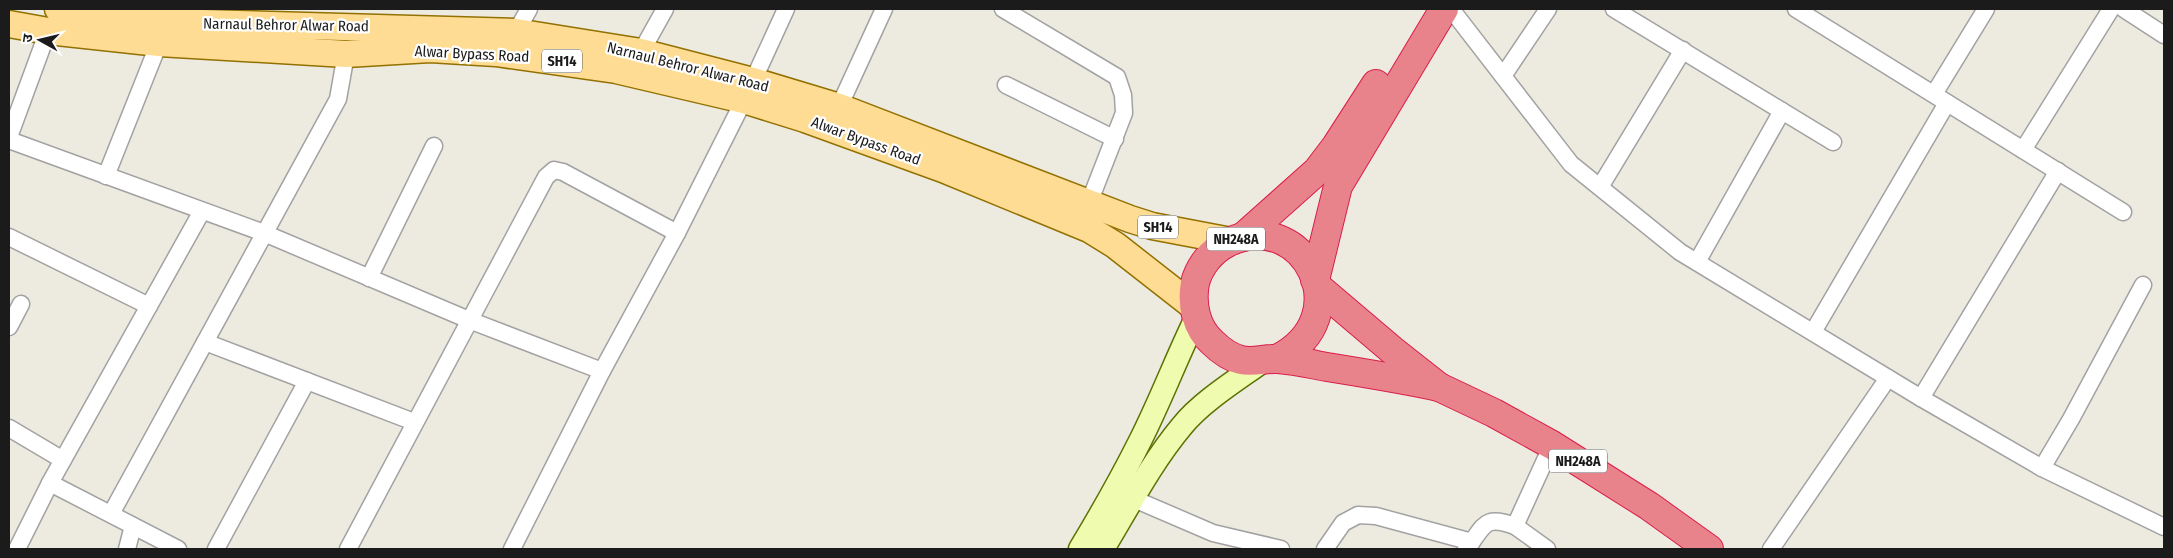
<svg xmlns="http://www.w3.org/2000/svg" width="2173" height="558" viewBox="0 0 2173 558" font-family="'Fira Sans Condensed','Noto Sans Devanagari',sans-serif">
	<rect width="100%" height="100%" fill="#edeae0"/>
	<g fill="none" stroke-linecap="round" stroke-linejoin="round">
		<defs>
			<g id="street">
				<path d="M1003,9l114,68 6,18 1,18 -35,90"/>
				<path d="M1451,9l120,155 109,88 241,146 121,70 122,59"/>
				<path d="M1614,9l219,133"/>
				<path d="M1796,9l327,203"/>
				<path d="M2124,9l40,26"/>
				<path d="M516,32l13,-23"/>
				<path d="M641,52l24,-43"/>
				<path d="M1503,76l45,-67"/>
				<path d="M753,81l33,-72"/>
				<path d="M1006,85l109,54"/>
				<path d="M1934,94l52,-85"/>
				<path d="M839,107l45,-98"/>
				<path d="M9,137l39,-106"/>
				<path d="M9,140l255,93 205,87 133,51"/>
				<path d="M2023,150l88,-141"/>
				<path d="M106,176l53,-133"/>
				<path d="M1600,187l83,-137"/>
				<path d="M9,237l140,69"/>
				<path d="M1697,262l85,-151"/>
				<path d="M369,278l65,-132"/>
				<path d="M9,327l12,-23"/>
				<path d="M1813,332l134,-229"/>
				<path d="M205,342l209,80"/>
				<path d="M1921,398l137,-227"/>
				<path d="M9,428l54,32"/>
				<path d="M2042,468l29,-49 72,-134"/>
				<path d="M50,483l128,66"/>
				<path d="M1134,499l79,34 68,16"/>
				<path d="M111,514l227,-415 8,-45"/>
				<path d="M17,549l33,-66 152,-272"/>
				<path d="M127,549l6,-23"/>
				<path d="M216,549l91,-168"/>
				<path d="M348,549l198,-372 8,-7 9,2 114,61"/>
				<path d="M512,549l90,-178 75,-138 67,-133"/>
				<path d="M1325,549l18,-26 15,-8 18,1 96,26"/>
				<path d="M1466,549c19,-22 16,-35 49,-23"/>
				<path d="M1547,549l-32,-23 37,-81"/>
				<path d="M1771,549l117,-171"/>
			</g>
			<g id="secondary">
				<path d="M1080,549c21,-35 41,-70 59,-106 21,-41 37,-84 57,-125"/>
				<path d="M1103,549c25,-41 48,-86 79,-123 19,-24 56,-47 81,-65"/>
			</g>
			<g id="primary">
				<path d="M58,9l110,13 348,10 125,20 112,29 86,26 291,112 22,7 79,15"/>
				<path d="M9,24l39,7 111,12 187,11 84,-5 66,4 120,17 128,30 61,19 138,50 146,60 26,16 78,61"/>
			</g>
			<g id="highway">
				<path d="M1243,237l74,-66 19,-25 40,-62"/>
				<path d="M1315,280l23,-94 106,-177"/>
				<path d="M1319,288l73,62 47,37 55,26 58,32 97,61 60,43"/>
				<path d="M1277,359c85,-43 25,-154 -50,-116 -16,8 -28,24 -32,40 -4,21 1,45 17,59 8,8 17,15 29,18 12,3 25,-2 37,-1 16,1 33,5 49,8 37,6 75,12 112,20"/>
			</g>
		</defs>
		<use href="#street" stroke="#a2a2a2" stroke-width="19"/>
		<use href="#secondary" stroke="#5a7301" stroke-width="25"/>
		<use href="#primary" stroke="#927100" stroke-width="29"/>
		<use href="#highway" stroke="#da1d49" stroke-width="30"/>
		<use href="#street" stroke="#fff" stroke-width="16"/>
		<use href="#secondary" stroke="#effbaf" stroke-width="22"/>
		<use href="#primary" stroke="#ffdc93" stroke-width="26"/>
		<use href="#highway" stroke="#e9838b" stroke-width="28"/>
	</g>
	<g text-anchor="middle" stroke-width="4.5" stroke-linejoin="round" paint-order="stroke">
		<g fill="#fff" stroke="#5f5f5f" stroke-width="1">
			<rect x="542" y="49.5" width="40" height="23" rx="4"/>
			<rect x="1138" y="215.5" width="40" height="23" rx="4"/>
			<rect x="1207" y="227.5" width="58" height="23" rx="4"/>
			<rect x="1549" y="449.5" width="58" height="23" rx="4"/>
		</g>
		<g font-size="14" font-weight="bold" fill="#1b1b1b">
			<text x="562" y="66">SH14</text>
			<text x="1158" y="232">SH14</text>
			<text x="1236" y="244">NH248A</text>
			<text x="1578" y="466">NH248A</text>
		</g>
		<g font-size="15" fill="#1b1b1b" stroke="#fff">
			<text transform="translate(286 25) rotate(1)" y="5">Narnaul Behror Alwar Road</text>
			<text transform="translate(472 54) rotate(3)" y="5">Alwar Bypass Road</text>
			<text transform="translate(688 67) rotate(14)" y="5">Narnaul Behror Alwar Road</text>
			<text transform="translate(866 141) rotate(20)" y="5">Alwar Bypass Road</text>
		</g>
	</g>
	<rect width="2173" height="558" fill="none" stroke="#1b1b1b" stroke-width="20"/>
	<g transform="translate(40 40) rotate(278)" stroke="#ffffff" stroke-width="4" paint-order="stroke">
	<path d="M0-4L9 19L0 12L-9 19Z" fill="#1b1b1b"/>
	<text y="-8" font-size="14" font-weight="bold" text-anchor="middle" fill="#1b1b1b">उ</text>
	</g>
</svg>
